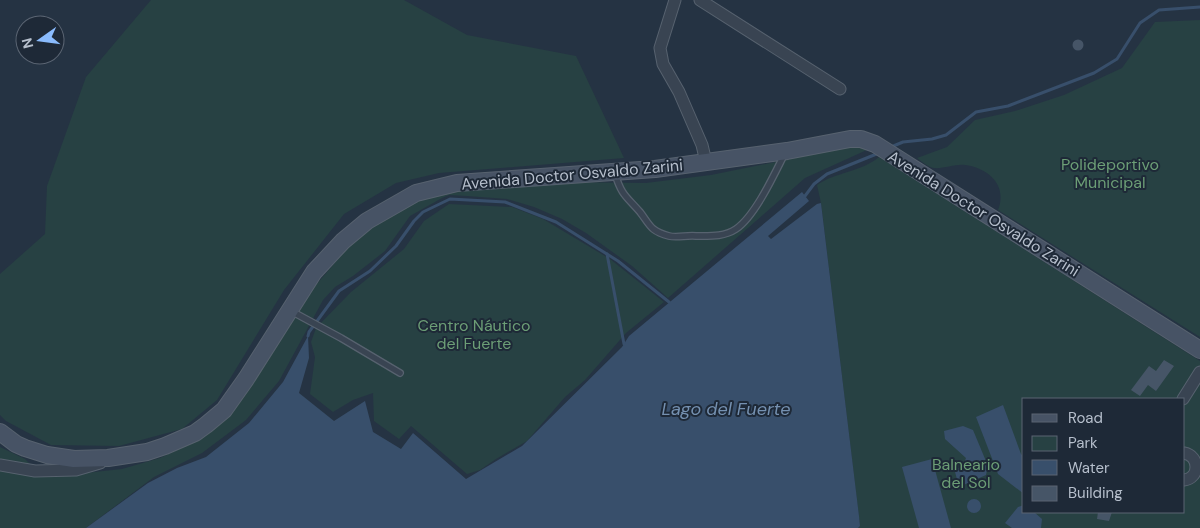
<svg xmlns="http://www.w3.org/2000/svg" width="1200" height="528" viewBox="0 0 1200 528" font-family="'DM Sans',sans-serif">
	<rect width="100%" height="100%" fill="#253343"/>
	<g fill="#274143" fill-rule="evenodd">
		<path d="M151,0h253l63,35 109,21 48,102 -185,15 -43,10 -52,31 -60,76 -67,110 -35,29 -63,17 -68,-1 -45,-24 -6,-6v-141l45,-40 2,-48 39,-109z"/>
		<path d="M1200,20v317l-202,-127c10,-25 -10,-42 -33,-45 -10,-1 -22,4 -31,3 -6,-1 -13,-7 -17,-10l30,-11 28,-27 40,-9 49,-16 58,-27 33,-46z"/>
		<path d="M854,146l15,3 -64,29 -137,120 -36,-32 -46,-33 -24,-14 -28,-12 -27,-8 -40,-3 -18,-1 -7,3 -32,18 -25,35 -32,25 -18,11 -12,13 -44,81 -33,39 -44,33 -48,24 -68,51h-86v-57l36,5 40,-2 46,-5 38,-11 46,-22 21,-23 39,-50 49,-77 30,-35 20,-21 55,-32 22,-7 117,-9 87,1 65,-8z"/>
		<path d="M879,157l321,204v167h-342l2,-2 -39,-323 -4,-18c19,-13 44,-13 62,-28zM1024,399h160v113h-160z"/>
		<path d="M449,204l63,3 31,12 67,40 54,43 -38,31 -41,47 -20,17 -38,44 -31,18 -16,11 -13,4 -56,-48 -12,13 -25,-18 -1,-28 -20,7 -20,12 -23,-18 5,-37 -4,-15 5,-14 35,-36 53,-43 20,-28z"/>
		<path d="M0,447l25,12 6,6 -31,-3z"/>
	</g>
	<g fill="#384f6b">
		<path d="M802,192l7,9 -41,35 3,3 46,-35 4,-1 38,313 1,10 -2,2h-772l62,-45 29,-15 29,-11 43,-34 34,-41 25,-46 1,22 -10,35 35,28 31,-20 8,31 28,17 12,-16 53,46 56,-33 100,-99 7,-11z"/>
		<path d="M1003,405l18,49 3,3v37l-26,-20 -22,-57z"/>
		<path d="M963,426l10,4 15,36 -2,9 -27,12 -5,-19h8l4,-10 -21,-19 -1,-8z"/>
		<path d="M932,459l19,69h-32l-17,-61z"/>
		<circle cx="974" cy="506" r="7"/>
		<path d="M1024,505v7h10l8,7 -1,9h-29l-7,-5 13,-16z"/>
	</g>
	<g fill="none" stroke-linecap="round" stroke-linejoin="round">
		<g stroke="#384f6b" stroke-width="3">
			<path d="M891,147l12,-5 29,-3 14,-4 30,-23 32,-6 86,-33 23,-14 23,-36 19,-13 41,-3"/>
			<path d="M805,196l9,-12 13,-10 52,-21"/>
			<path d="M607,254l17,90"/>
			<path d="M308,336l1,-4 30,-41 31,-20 26,-25 18,-25 9,-9 27,-13 55,3 51,20 62,39 51,41"/>
		</g>
	</g>
	<g fill="#465567">
		<circle cx="1078" cy="45" r="5.5"/>
		<path d="M1164,360l10,6 -18,25 -8,-6 -8,11 -9,-6 18,-24 7,5z"/>
		<path d="M1098,512h14l-3,9 -12,-2z"/>
	</g>
	<g fill="none" stroke-linecap="round" stroke-linejoin="round">
		<defs>
			<g id="lane">
				<path d="M615,174c7,22 11,22 25,38 10,13 10,19 29,24 8,2 18,-1 27,0 14,0 28,1 40,-7 19,-13 38,-54 48,-74"/>
				<path d="M291,311l50,27 59,35"/>
			</g>
			<g id="street">
				<path d="M675,0l-15,48 3,16 16,28 23,53 4,17"/>
				<path d="M700,0l140,89"/>
				<path d="M1183,399l17,-27"/>
				<path d="M1184,453c16,3 16,25 0,27"/>
				<path d="M0,465l35,6 41,-1 24,-7"/>
			</g>
			<path id="secondary" d="M0,432l16,12 9,4 22,7 27,4 34,-1 39,-6 18,-6 30,-13 11,-8 18,-15 22,-31 68,-107 29,-31 24,-20 49,-28 41,-10 198,-14 132,-18 63,-12h11l14,5 325,206"/>
		</defs>
		<use href="#lane" stroke="#57626f" stroke-width="8"/>
		<use href="#street" stroke="#57626f" stroke-width="13"/>
		<use href="#secondary" stroke="#57626f" stroke-width="18"/>
		<use href="#lane" stroke="#394452" stroke-width="5.5"/>
		<use href="#street" stroke="#394452" stroke-width="11"/>
		<use href="#secondary" stroke="#475365" stroke-width="16"/>
	</g>
	<g text-anchor="middle" stroke-width="4" stroke-linejoin="round" paint-order="stroke">
		<g font-size="16" fill="#6c9e76" stroke="#1e2937">
			<text x="1110" y="170">Polideportivo<tspan x="1110" dy="18">Municipal</tspan></text>
			<text x="474" y="331">Centro Náutico<tspan x="474" dy="18">del Fuerte</tspan></text>
			<text x="966" y="470">Balneario<tspan x="966" dy="18">del Sol</tspan></text>
		</g>
		<g font-size="16" fill="#b6bfcc" stroke="#1e2937">
			<text transform="translate(572 174) rotate(-5)" y="6">Avenida Doctor Osvaldo Zarini</text>
			<text transform="translate(984 213) rotate(32)" y="6">Avenida Doctor Osvaldo Zarini</text>
		</g>
		<g font-size="18" font-style="italic" fill="#7591b1" stroke="#1e2937">
			<text x="726" y="415">Lago del Fuerte</text>
		</g>
	</g>
	<rect x="1022" y="398" width="162" height="115" fill="#1e2937" stroke="#5b6573"/>
	<rect x="1032" y="414" width="25" height="8" fill="#475365" stroke="#5b6573"/>
	<text x="1068" y="423" font-size="15" fill="#b6bfcc">Road</text>
	<rect x="1032" y="436" width="25" height="15" fill="#274143" stroke="#5b6573"/>
	<text x="1068" y="448" font-size="15" fill="#b6bfcc">Park</text>
	<rect x="1032" y="460" width="25" height="15" fill="#384f6b" stroke="#5b6573"/>
	<text x="1068" y="473" font-size="15" fill="#b6bfcc">Water</text>
	<rect x="1032" y="486" width="25" height="15" fill="#465567" stroke="#5b6573"/>
	<text x="1068" y="498" font-size="15" fill="#b6bfcc">Building</text>
	<g transform="translate(40 40) rotate(256)"><circle r="24" fill="#1e2937" stroke="#5b6573"/>
	<path d="M0-4L9 19L0 12L-9 19Z" fill="#8abbfd"/>
	<text y="-8" font-size="14" font-weight="bold" text-anchor="middle" fill="#b6bfcc">N</text>
	</g>
</svg>
